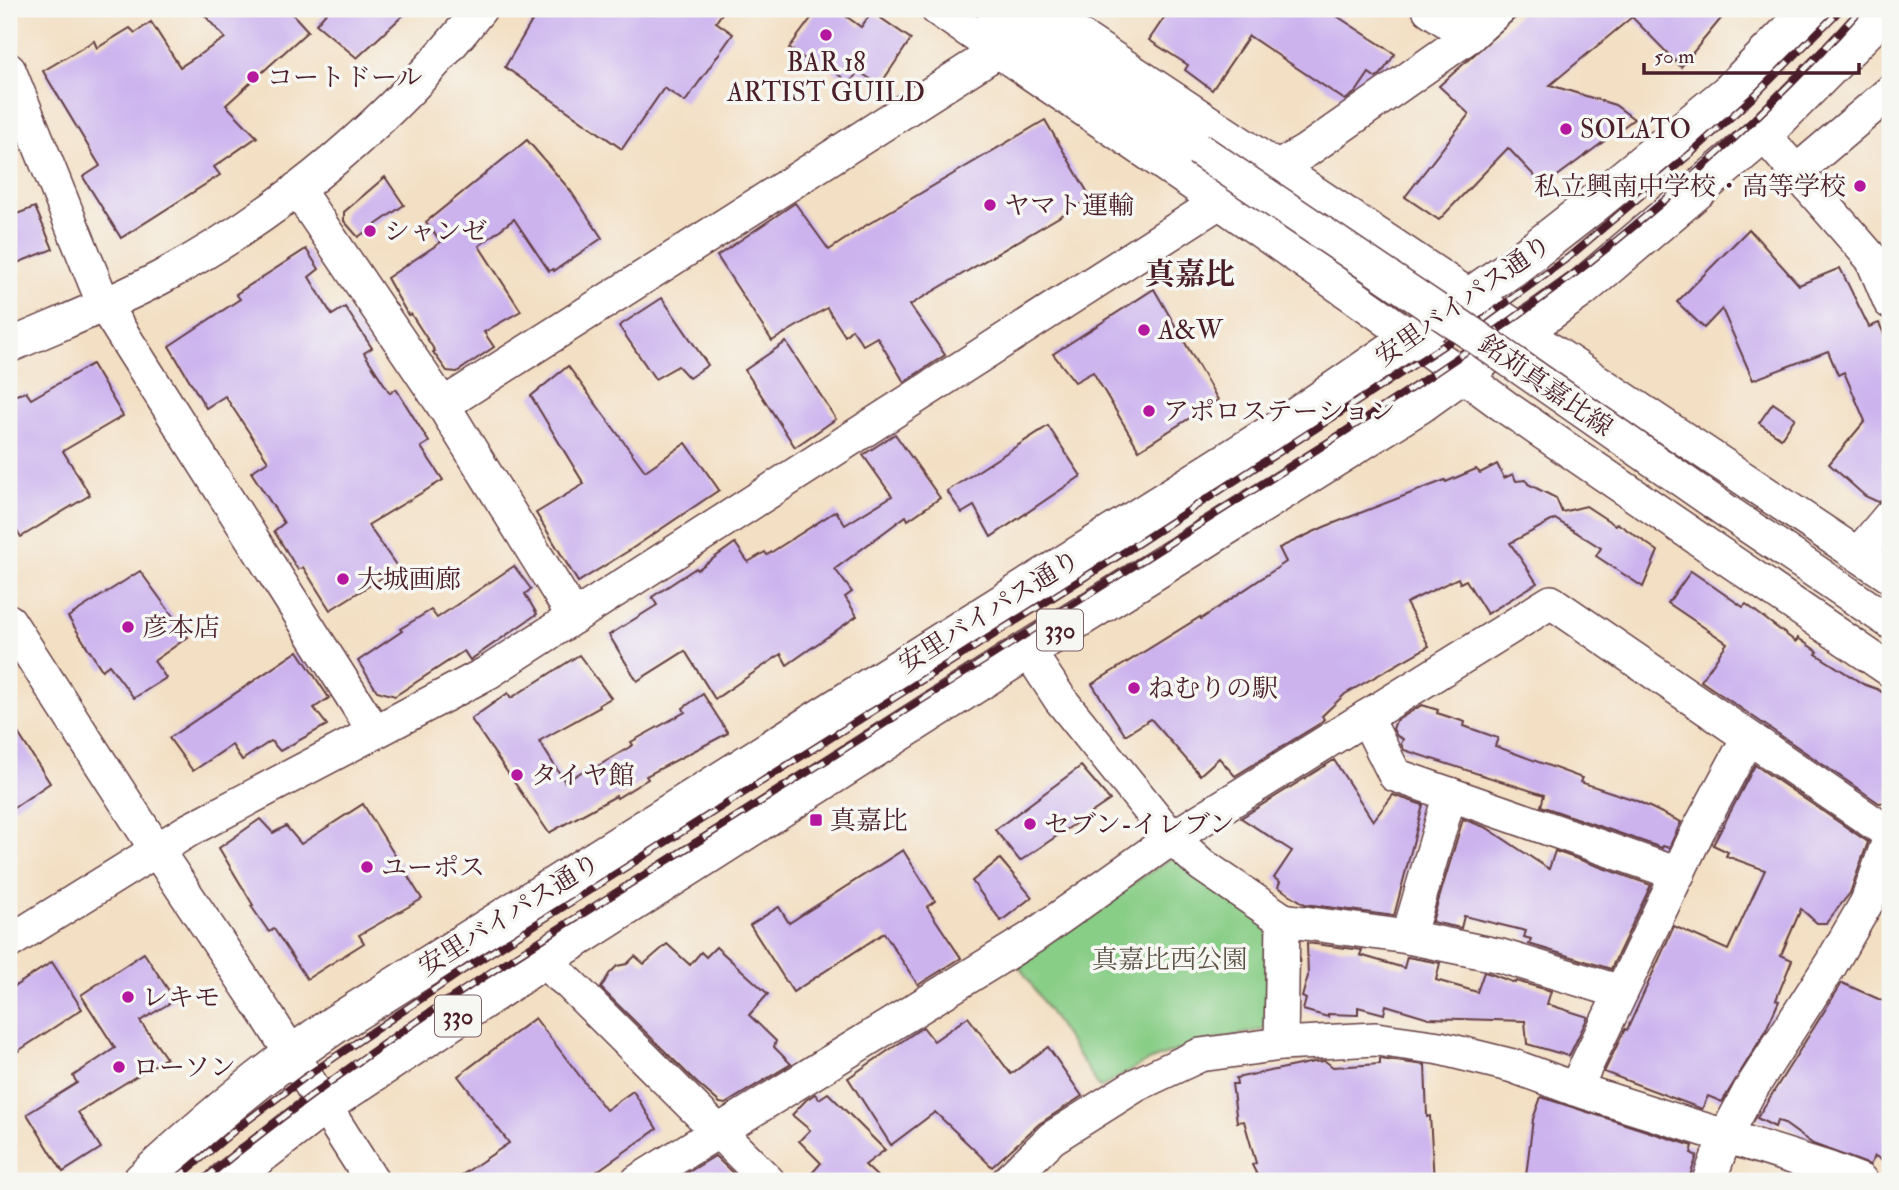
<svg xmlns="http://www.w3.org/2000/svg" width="1899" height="1190" viewBox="0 0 1899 1190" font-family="'IM FELL Double Pica','Noto Serif JP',serif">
	<rect width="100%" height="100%" fill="#f6f6f2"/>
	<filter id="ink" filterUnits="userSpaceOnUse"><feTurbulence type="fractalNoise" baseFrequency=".0143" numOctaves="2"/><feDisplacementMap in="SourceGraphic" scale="14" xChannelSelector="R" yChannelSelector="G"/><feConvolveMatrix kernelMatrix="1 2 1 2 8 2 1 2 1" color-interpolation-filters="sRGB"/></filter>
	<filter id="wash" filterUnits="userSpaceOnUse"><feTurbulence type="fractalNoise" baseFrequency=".00686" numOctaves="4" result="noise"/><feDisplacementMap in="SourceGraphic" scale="28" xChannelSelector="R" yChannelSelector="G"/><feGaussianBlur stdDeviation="1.57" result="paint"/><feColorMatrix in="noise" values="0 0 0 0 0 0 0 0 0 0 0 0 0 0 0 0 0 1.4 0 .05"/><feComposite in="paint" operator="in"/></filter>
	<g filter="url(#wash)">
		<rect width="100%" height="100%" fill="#f3dfc3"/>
		<path fill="#89ce87" stroke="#6a7659" stroke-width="2" d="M1175,856l94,69 -3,104 -74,16 -44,16 -48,27 -85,-128z"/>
		<g id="blocks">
			<g fill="#ccb3ee">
				<path d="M199,9h89l20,22 -82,74 31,32 -43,30 6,8 -99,63 -38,-61 17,-11 -57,-95 51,-30 3,7 33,-20 5,5 16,-11 29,45 45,-29z"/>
				<path d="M329,9h81l-53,49 -41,-34z"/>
				<path d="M539,9h186l-9,13 17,12 -48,68 -21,-14 -42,61 -117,-82z"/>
				<path d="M818,9h18l25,18 11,-15 39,27 -31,46 -22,-14 -8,12 -25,-18 -4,5 -32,-22z"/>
				<path d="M1170,9h156l69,45 -14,20 -5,4 -7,-5 -13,19 -11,8 -96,-64 -37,54 -27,-20 3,-5 -39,-25z"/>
				<path d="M1525,9h204l-48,58 -49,-50 -82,68 65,20 19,14 -90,67 -36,-38 -69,72 -34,-23 64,-83 -30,-28z"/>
				<path d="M1045,120l46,78 -181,107 35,50 -41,27 -27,-45 -14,8 -11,-16 -7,7 -18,-28 -55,33 -55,-85 78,-53 34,47 36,-24z"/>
				<path d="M527,140l43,50 32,48 -48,33 -1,-2 -4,2 -35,-52 -35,27 42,65 -37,21 10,15 -37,25 -10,-1 -14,-19 2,-1 -24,-37 -3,1 -21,-37 54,-36 -15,-20z"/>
				<path d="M385,177l19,28 -46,32 -14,-16v-9z"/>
				<path d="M35,207l18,42 -44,17v-49z"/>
				<path d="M1749,229l50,56 41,-17 29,59 10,-4 11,24v150l-12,5 -13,-6 -36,-32 36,-43 -21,-49 -6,3 -10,-24 -75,29 -31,-71 -18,19 -27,-26z"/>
				<path d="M306,249l13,20 -10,8 23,38 13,-8 27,41 -8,5 26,40 6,-4 33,53 -8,5 22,33 -75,45 30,43 -68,42 -27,-43 -5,3 -24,-39 10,-8 -33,-51 17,-11 -43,-65 -19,12 -37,-62 71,-47 -4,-5z"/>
				<path d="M1154,289l64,111 -79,50 -46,-78 -18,10 -22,-28z"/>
				<path d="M662,298l46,67 -19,13 -11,-12 -23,13 -36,-53z"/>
				<path d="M786,342l50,77 -41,28 -50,-77z"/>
				<path d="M92,364l31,52 -60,35 27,44 -69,42 -12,-19v-121l17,-5 5,7z"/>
				<path d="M568,366l77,105 41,-28 33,47 -89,60 -52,32 -42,-69 48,-29 -53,-88z"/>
				<path d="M1773,403l22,15 -14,20 -22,-15z"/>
				<path d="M1048,426l33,50 -90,61 -17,-31 -12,7 -15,-22z"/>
				<path d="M895,434l45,64 -32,22 -2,-4 -71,53 17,23 -7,5 12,19 -70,49 -6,-11 -66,45 -30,-48 -48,30 -28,-46 48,-30 -5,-8 44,-29 1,2 38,-27 13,19 17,-10 2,3 69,-44 9,14 47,-29 -29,-41z"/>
				<path d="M1497,464l7,14 9,-4 3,7 10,-1 2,4 28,14 6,14 24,-6 29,19 2,-2 41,28 -15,36 -47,-31 5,-8 -46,-29 -45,24 27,40 -50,31 -21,-34 -6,3 -2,-5 -52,25 23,43 -84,48 -23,22 2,3 -5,5 -84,52 -16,-18 -19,17 -49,-56 -26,16 -33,-51 108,-67 1,2 85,-57 -7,-14 45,-21 121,-47 1,2 30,-13 4,4z"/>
				<path d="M514,566l17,23 -6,5 12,20 -67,46 -6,-9 -69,45 -18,-5 -19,-30 44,-30 -2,-2 31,-19 6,8z"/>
				<path d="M140,571l48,66 -34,24 12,17 -32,20 -25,-33 -7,5 -34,-53z"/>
				<path d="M1691,571l52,36 3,-3 50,38 2,-4 20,14 -2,2 47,30 14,5 12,8 1,105 -11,1 -178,-122 26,-38 -59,-40z"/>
				<path d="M298,651l31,47 -15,10 13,17 -47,26 -9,-10 -29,19 -10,-15 -39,26 -24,-33z"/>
				<path d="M579,655l32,43 -12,7 1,2 -61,34 26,41 26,-16 2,3 40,-24 -2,-3 54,-30 -2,-4 20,-14 25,39 -82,43 2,3 -31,19 -1,-2 -67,37 -78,-114 37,-26 3,5z"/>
				<path d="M1422,705l16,5 -1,3 28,9 -1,4 34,12 -3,8 87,32 -2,4 55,18 46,22 -12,26 -6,-2 -1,2 -121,-42 3,-11 -140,-45 -3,-6 2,-5 -6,-3 -4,-7 3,-8z"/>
				<path d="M9,719l41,64 -41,28z"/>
				<path d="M1334,760l39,61 20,-26 30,10 -29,111 -89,-12 -27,-17 2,-5 -6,-4 18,-27 -51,-33z"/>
				<path d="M1755,765l113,77 -18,51 -24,30h-9l-16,-14 -20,46 11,5 -16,40 3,1 -14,31 -43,70 -14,-6 -6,13 -98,-37 21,-43 2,1 47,-104 54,24 37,-80 -39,-14 2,-4 -15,-7z"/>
				<path d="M1081,766l29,34 -90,61 -25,-31z"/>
				<path d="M363,804l59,95 -63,36 5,8 -57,36 -33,-50 -5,3 -18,-26 2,-1 -34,-57 41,-29 13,14 13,-7 15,18z"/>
				<path d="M1463,819l24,9 62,41 6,-18 96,34 -40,84 -82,-25 2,-5 -7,-2 2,-6 -62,-15 -3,12 -29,-6z"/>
				<path d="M903,850l32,51 -8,6 34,51 -43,27 -34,-52 -91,59 -43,-67 29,-18 10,16z"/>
				<path d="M1000,859l32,38 -31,24 -29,-40z"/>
				<path d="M1307,943l55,7 -2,5 44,13 3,-11 33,6 -4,17 41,12 7,-20 7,2 24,9 1,-2 35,10 -4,13 41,13 -19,39 -42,-12 -2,-23 -96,-3 -43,-13 -2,9 -26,-7v8l-30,-1v3l-25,-7 3,-11 -4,-2 6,-21z"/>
				<path d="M667,944l23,21 11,-13 5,5 10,-10 52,47 -19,21 27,26 -2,6 17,17 -66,40 -5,-1 -23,-20 -96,-95 8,-14 8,-8 10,-2 8,-8 9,8z"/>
				<path d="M144,953l31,47 -35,21 26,37 -88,54 23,36 -38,24 -36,-58 50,-31 -4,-7 42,-28 -34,-53z"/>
				<path d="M52,962l30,47 -73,48v-67z"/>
				<path d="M1842,983l48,21v160l-15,-8 -5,9 -57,-21 -31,-22 -5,-1 -2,6 -18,-9z"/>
				<path d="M968,1017l43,57 37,-27 34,49 -43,28 -47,43 -57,-55 -44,33 -43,-67 75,-51 11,14z"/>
				<path d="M535,1018l71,92 27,-19 24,38 -74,52h-130l56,-38 -51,-67z"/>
				<path d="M1380,1059l45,6 2,52 3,-1 4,65 -47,-2 1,2h-128l-8,-16 4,-2 -12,-42 -7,1 -5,-38h5l-1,-6 78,-16 11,-1 8,6 47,-3z"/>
				<path d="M828,1093l57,57 -20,15 17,16h-77l16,-18 -22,-22 11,-11 -18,-15 14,-15 9,-6 4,5z"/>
				<path d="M1541,1097l152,49 -2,7 6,3 -9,25h-160l1,-5h-3l7,-57z"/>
				<path d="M715,1156l26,25h-67z"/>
			</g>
		</g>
	</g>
	<g filter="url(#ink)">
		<use href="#blocks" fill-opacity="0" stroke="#633c42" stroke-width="2"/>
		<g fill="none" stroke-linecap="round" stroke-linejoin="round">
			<defs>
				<g id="minor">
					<path d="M937,9l282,193 160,112 128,94 383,262"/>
					<path d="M992,9l206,140"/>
					<path d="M1039,9l851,567"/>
					<path d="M1429,9l40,27"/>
					<path d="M9,70l95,235 270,426"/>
					<path d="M1763,134l109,125 18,43"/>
					<path d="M1277,168l29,-17 163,-115 30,-27"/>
					<path d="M1796,172l94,-80"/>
					<path d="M297,189l146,216 131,212"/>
					<path d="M9,346c50,-22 102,-42 151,-68 123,-65 234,-160 320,-269"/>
					<path d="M443,405l555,-354"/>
					<path d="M1732,515l158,107"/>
					<path d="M1858,554l32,-38"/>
					<path d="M9,621l147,228 112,168 104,164"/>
					<path d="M1028,650l32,49 112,139 30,27 81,55 -2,124"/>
					<path d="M1366,717l29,58 283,99"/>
					<path d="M1283,920l125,17 93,19 120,36"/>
					<path d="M1408,937l42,-143"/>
					<path d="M9,942l180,-112 298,-157 732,-471"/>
					<path d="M541,961l27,21 200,199"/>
					<path d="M1575,1089l123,-258 50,-93"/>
					<path d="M638,1181l393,-243 141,-100 379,-236 339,232"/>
					<path d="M1008,1181l44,-43 84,-53 64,-30 81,-11 95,-5 64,9 73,18 62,23 252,79 34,13"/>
					<path d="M1709,1181l16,-44 24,-45 82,-128 36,-62 23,-65"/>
				</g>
				<g id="highway">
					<path d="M142,1181c61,-57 125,-111 195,-158l939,-592 237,-164 78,-61 139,-114 82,-83"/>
					<path d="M226,1181l97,-75 218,-145 487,-311 389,-244 165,-118 181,-154 124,-125"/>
				</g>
			</defs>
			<use href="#minor" stroke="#633c42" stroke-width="36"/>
			<use href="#highway" stroke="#633c42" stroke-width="41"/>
			<use href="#minor" stroke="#fff" stroke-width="33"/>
			<use href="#highway" stroke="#fff" stroke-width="38"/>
			<defs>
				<g id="rail">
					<path d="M174,1181l66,-55 64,-48 161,-109 669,-423 343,-222 93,-68 120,-102 62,-56 89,-89"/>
					<path d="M202,1181c155,-129 327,-234 498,-341 179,-113 358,-226 536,-339 121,-77 243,-153 356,-241 96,-76 188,-160 269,-251"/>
				</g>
			</defs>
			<use href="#rail" stroke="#4a1f2b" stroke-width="8"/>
			<use href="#rail" stroke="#f6f6f2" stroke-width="5" stroke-dasharray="16" stroke-linecap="butt"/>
			<defs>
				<path id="minor-bridge" d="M1198,149l277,187 257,179"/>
			</defs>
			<use href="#minor-bridge" stroke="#633c42" stroke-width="36" stroke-linecap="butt"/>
			<use href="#minor-bridge" stroke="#fff" stroke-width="33"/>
		</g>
	</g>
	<g fill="#b5179e" stroke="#f6f6f2" stroke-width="2.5">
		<circle cx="826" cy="35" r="7"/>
		<circle cx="253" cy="77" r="7"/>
		<circle cx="1566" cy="129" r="7"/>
		<circle cx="1860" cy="186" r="7"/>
		<circle cx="990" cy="205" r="7"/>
		<circle cx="370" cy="231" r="7"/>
		<circle cx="1144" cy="330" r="7"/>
		<circle cx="1149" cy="411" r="7"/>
		<circle cx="343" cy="579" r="7"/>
		<circle cx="128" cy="627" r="7"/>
		<circle cx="1134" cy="688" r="7"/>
		<circle cx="517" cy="775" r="7"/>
		<rect x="809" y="813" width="14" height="14" rx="3.5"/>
		<circle cx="1030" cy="824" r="7"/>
		<circle cx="367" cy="867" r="7"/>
		<circle cx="128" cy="997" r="7"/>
		<circle cx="119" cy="1067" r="7"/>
	</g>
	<g text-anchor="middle" stroke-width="7" stroke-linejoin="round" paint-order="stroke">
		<g fill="#f6f6f2" stroke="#7e6067" stroke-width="2">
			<rect x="1037" y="609.5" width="46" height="41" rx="5"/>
			<rect x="435" y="995.5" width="46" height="41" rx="5"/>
		</g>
		<g font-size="24" font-weight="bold" fill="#4a1f2b">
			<text x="1060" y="638">330</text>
			<text x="458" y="1024">330</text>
		</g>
		<g font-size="26" fill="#4a1f2b" stroke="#f6f6f2" text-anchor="start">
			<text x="826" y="71" text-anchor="middle">BAR 18<tspan x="826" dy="30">ARTIST GUILD</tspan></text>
			<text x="267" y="86">コートドール</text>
			<text x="1580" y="138">SOLATO</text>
			<text x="1846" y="195" text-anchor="end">私立興南中学校・高等学校</text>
			<text x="1004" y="214">ヤマト運輸</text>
			<text x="384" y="240">シャンゼ</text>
			<text x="1158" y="339">A&amp;W</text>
			<text x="1163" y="420">アポロステーション</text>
			<text x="357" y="588">大城画廊</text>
			<text x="142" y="636">彦本店</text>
			<text x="1148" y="697">ねむりの駅</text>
			<text x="531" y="784">タイヤ館</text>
			<text x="830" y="829">真嘉比</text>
			<text x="1044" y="833">セブン-イレブン</text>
			<text x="381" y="876">ユーポス</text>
			<text x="142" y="1006">レキモ</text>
			<text x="133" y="1076">ローソン</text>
		</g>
		<g font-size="26" fill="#4a1f2b" stroke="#f6f6f2">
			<text transform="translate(1463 300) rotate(-35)" y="9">安里バイパス通り</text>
			<text transform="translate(1546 385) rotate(35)" y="9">銘苅真嘉比線</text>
			<text transform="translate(989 611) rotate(-32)" y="9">安里バイパス通り</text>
			<text transform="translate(509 914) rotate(-32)" y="9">安里バイパス通り</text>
		</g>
		<g font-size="26" fill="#5d5447" stroke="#f6f6f2">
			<text x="1170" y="968">真嘉比西公園</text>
		</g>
		<g font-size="30" font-weight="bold" fill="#4a1f2b" stroke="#f6f6f2">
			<text x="1190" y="284">真嘉比</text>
		</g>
	</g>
	<rect width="1899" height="1190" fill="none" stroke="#f6f6f2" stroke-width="35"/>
	<path d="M1644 63v10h215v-10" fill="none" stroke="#4a1f2b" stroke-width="3.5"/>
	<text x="1654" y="63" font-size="21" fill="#4a1f2b" stroke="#f6f6f2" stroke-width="5" paint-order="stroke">50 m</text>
</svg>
